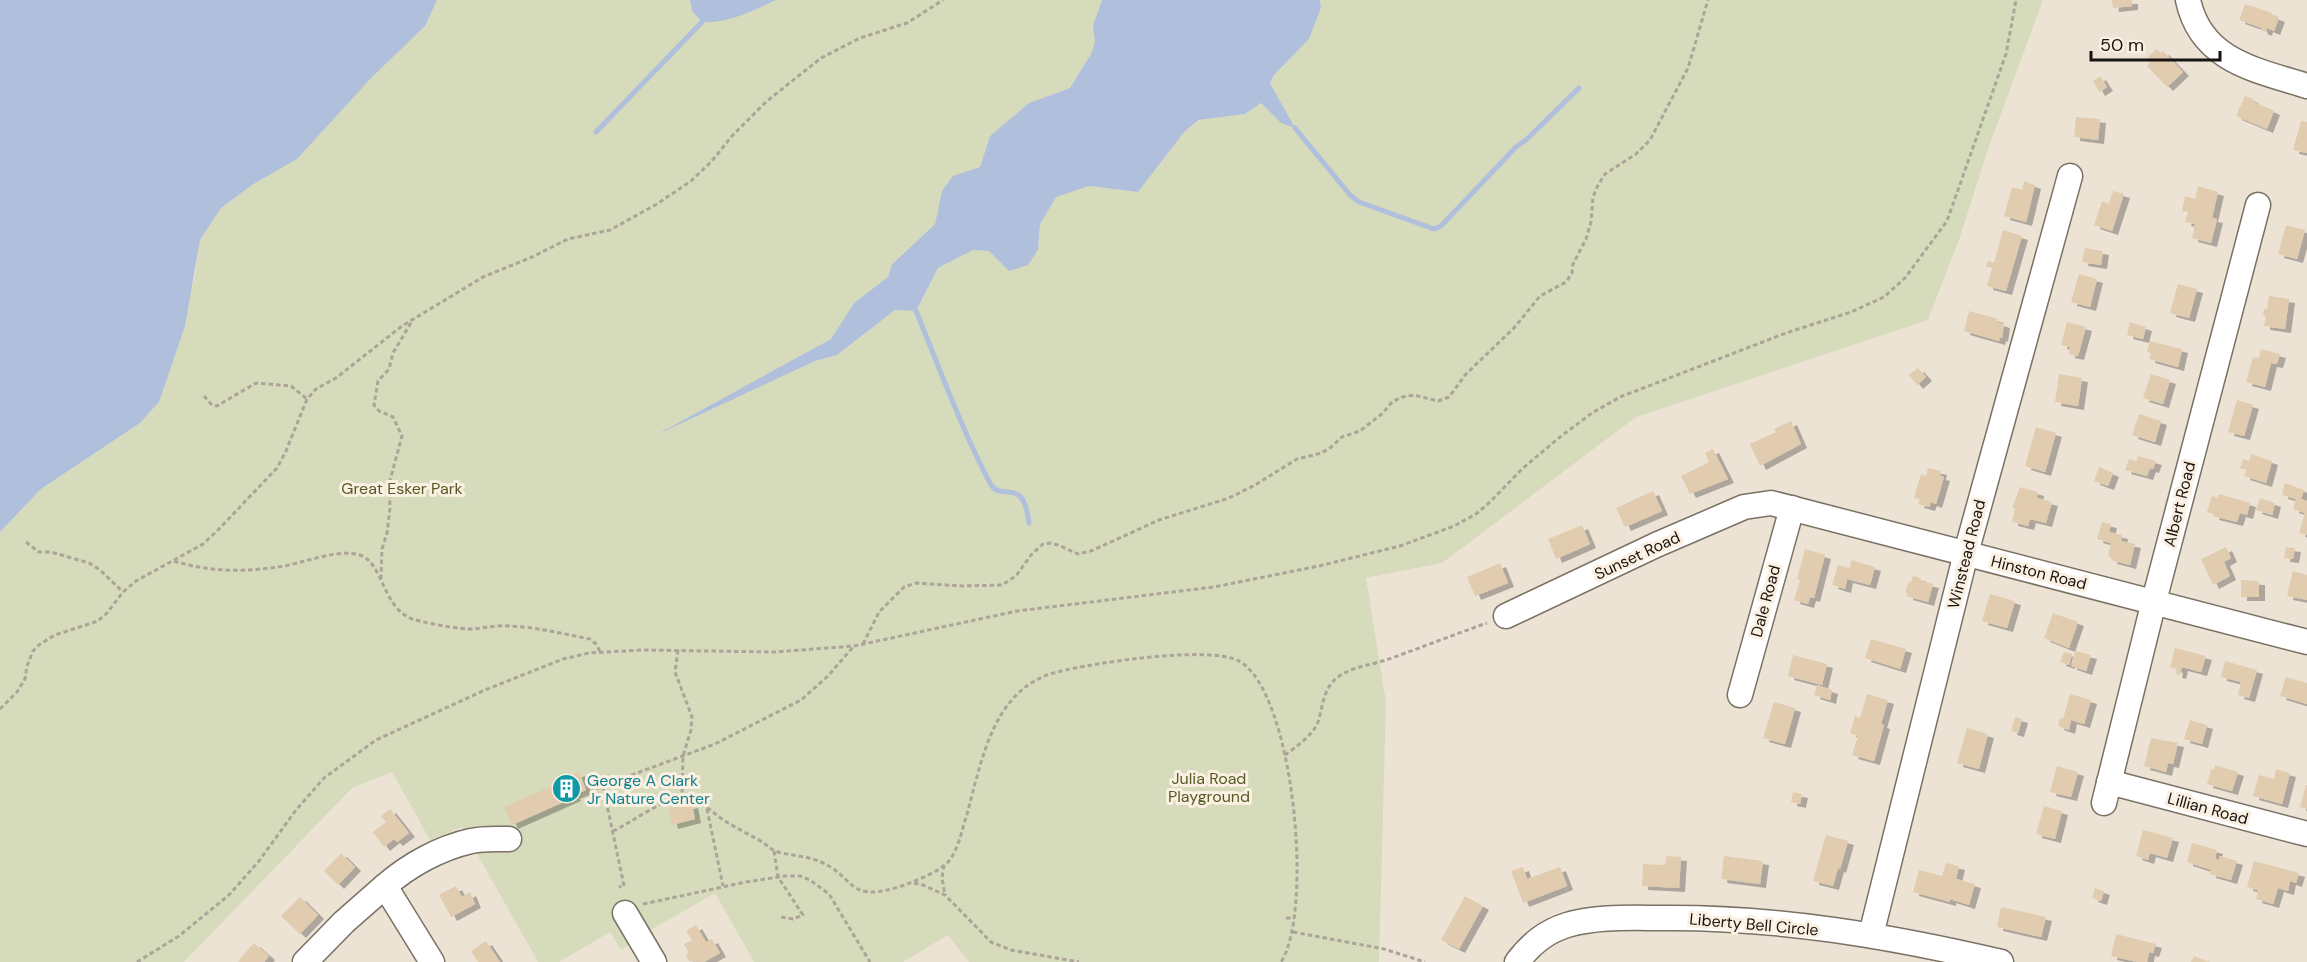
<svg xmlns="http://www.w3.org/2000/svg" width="2307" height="962" viewBox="0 0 2307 962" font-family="'DM Sans',sans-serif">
	<defs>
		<filter id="shadow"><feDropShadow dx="6" dy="4" stdDeviation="0" flood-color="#0004"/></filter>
	</defs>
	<rect width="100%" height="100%" fill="#ede3d5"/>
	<path fill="#d6dbbb" d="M437,0h253l2,11 52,3 32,-14h326l-9,25 2,17 -4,12 -21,34 -41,15 -39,33 -10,31 -38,24 -7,33 -43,39 -4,14 -34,26 -23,36 -164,90 148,-68 22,-6 58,-45 21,1 22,-43 35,-18 16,1 20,20 29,-21 2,-26 16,-28 33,-10 49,6 47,-61 15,-11 45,-6 16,-11 20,20 13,4 -24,-44 4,-8 35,-36 12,-31 -1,-8h723l-55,149 -28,88 -32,83 -292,97 -194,146 -76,15 20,124 -7,260h-410l-21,-27 -45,27h-149l-39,-69 -68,39 -26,18 -11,-18 -51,30h-21l-76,-135 -32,13 -38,-68 -40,16 -168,174h-184v-430l41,-43 99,-66 19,-21 36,-126 5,-36 21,-32 31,-23 173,-159z"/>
	<g fill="#b0bfdc">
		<path d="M0,0h437l-12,26 -53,51 -75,82 -45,26 -31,23 -21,32 -15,86 -26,76 -19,21 -99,66 -41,43z"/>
		<path d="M690,0h86c-24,11 -48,24 -74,22l-10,-11z"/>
		<path d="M1102,0h218l1,8 -12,31 -35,36 -4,8 25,45 -14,-5 -20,-20 -16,11 -46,6 -14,11 -47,61 -49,-6 -33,11 -16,27 -2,26 -10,15 -19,6 -20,-20 -16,-1 -35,18 -22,43 -21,-1 -58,45 -22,6 -159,74 175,-96 23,-36 34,-26 4,-13 43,-40 7,-33 11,-15 27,-9 10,-31 39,-33 41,-15 21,-34 4,-12 -2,-17z"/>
	</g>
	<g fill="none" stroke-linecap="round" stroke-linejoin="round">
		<g stroke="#b0bfdc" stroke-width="5">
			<path d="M1295,128l55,67 9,7 75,27 7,-3 75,-79 10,-7 53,-52"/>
			<path d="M596,132l106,-110"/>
			<path d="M916,311c24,58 45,117 74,172 11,21 33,-10 39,40"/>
		</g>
	</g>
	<g fill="#e1ccaf" filter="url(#shadow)">
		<path d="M2112,0h20v6l-19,2z"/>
		<path d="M2245,4l27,9 -1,2 8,3 -5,13 -7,-3 -1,4 -5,-2 1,-2 -23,-8z"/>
		<path d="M2157,49l4,4 2,-2 20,21 -16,15 -20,-21 4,-5 -3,-4z"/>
		<path d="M2100,76l7,11 -8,5 -6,-11z"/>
		<path d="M2245,96l8,3 -1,2 22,10 -7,18 -31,-13z"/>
		<path d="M2076,117l24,2 -2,21 -24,-3z"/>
		<path d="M2301,121l6,1v31l-14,-3z"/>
		<path d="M2024,181l11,4 -9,37 -22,-6 8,-29 10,3z"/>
		<path d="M2198,186l20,6 -6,26 5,1 -6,24 -19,-5 3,-14 -10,-2 3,-10 -6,-1 3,-15 10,3z"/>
		<path d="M2113,191l11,3 -12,37 -18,-6 8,-24 7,3z"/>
		<path d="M2286,225l19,5 -8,29 -19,-5z"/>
		<path d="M2003,230l19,6 -16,55 -19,-5 5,-18 -6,-1 2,-6 6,2z"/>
		<path d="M2085,248l18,3 -2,14 -19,-3z"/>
		<path d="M2079,274l18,5 -7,28 -19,-5z"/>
		<path d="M2178,284l19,5 -8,29 -19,-5z"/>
		<path d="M2269,296l20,3 -4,30 -21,-3 2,-10 -3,-1 1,-6h3z"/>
		<path d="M1969,311l29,8 -1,3 7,2 -2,14 -2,-1 -1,4 -35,-10z"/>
		<path d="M2067,322l19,5 -8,29 -9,-2 1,-7 -9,-2z"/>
		<path d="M2130,322l16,5 -3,12 -16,-4z"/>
		<path d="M2150,341l32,8 -4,18 -29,-8 2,-6 -4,-1z"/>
		<path d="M2261,349l19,5 -3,10 -6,-1 -6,24 -19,-5 7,-25 6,1z"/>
		<path d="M1918,368l8,9 -9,8 -8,-10z"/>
		<path d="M2059,374l23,4 -4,28 -23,-4z"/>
		<path d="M2151,374l19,6 -7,24 -20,-6z"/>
		<path d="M2237,400l16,5 -9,31 -16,-4z"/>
		<path d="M2139,414l22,7 -6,21 -23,-7z"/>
		<path d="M1791,421l10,23 -41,22 -10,-22 26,-12 -2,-3z"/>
		<path d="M2036,427l20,6 -11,39 -20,-6z"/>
		<path d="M1713,449l15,30 -38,15 -9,-18 28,-14 -4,-9z"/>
		<path d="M2251,454l21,7 -6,22 -22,-7 2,-6 -6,-2 3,-9 6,2z"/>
		<path d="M2138,456l18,5 -3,8 -3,-1 -3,8 -22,-6 4,-11 8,2z"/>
		<path d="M2099,467l14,6 -5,13 -14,-5z"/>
		<path d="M1928,468l13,3 -1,5 4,1 -8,27 -5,-2 -2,5 -11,-3 2,-5 -6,-1 7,-24 5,2z"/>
		<path d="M2285,483l19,7 -3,9 6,2v34l-8,-2 6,-20 -12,-4 3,-10 -14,-4z"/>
		<path d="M2020,487l18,5 -1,6 15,4 -6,21 -16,-4 -2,7 -16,-4 3,-14h-3z"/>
		<path d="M1653,491l9,20 -37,16 -9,-19z"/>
		<path d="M2219,494l31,9 -3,12 -7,-2 -3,9 -24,-6 1,-2 -7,-2 5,-16 6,2z"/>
		<path d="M2260,498l15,5 -3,12 -16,-5z"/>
		<path d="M2102,522l9,2 -2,8 13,3 -1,6 14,3 -5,21 -19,-5 1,-2 -4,-1 3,-14 -14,-4z"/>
		<path d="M1582,525l8,19 -34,15 -8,-20z"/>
		<path d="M2226,547l5,11 -7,4 6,14 -17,9 -12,-26z"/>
		<path d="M2286,547l9,1 -2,11 -9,-1z"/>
		<path d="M1805,549l20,6 -11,43 -4,-1 -2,7 -14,-4 6,-20 -3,-1z"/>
		<path d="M1851,560l24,7 -5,18 -23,-6 -2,10 -13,-4 6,-20 12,3z"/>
		<path d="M1500,563l8,20 -33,13 -8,-19z"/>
		<path d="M2293,571l14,4v25l-20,-4z"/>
		<path d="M1913,576l8,2 -1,3 13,3 -5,18 -21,-6 1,-3 -3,-1 4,-11 2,1z"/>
		<path d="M2241,580l18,1v16h-18z"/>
		<path d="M1990,594l25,7 -8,27 -25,-7z"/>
		<path d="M2053,613l25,9 -9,26 -25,-10z"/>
		<path d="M1871,639l35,10 -6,20 -35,-11z"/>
		<path d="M2175,648l31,8 -5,16 -19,-5 -2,8 -4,-1 1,-5 -7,-2z"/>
		<path d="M2075,651l16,4 -5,16 -15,-5z"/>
		<path d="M2064,652l8,2 -3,11 -9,-3z"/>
		<path d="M1793,655l34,9 -5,21 -34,-9z"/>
		<path d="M2225,661l32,9 -8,28 -11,-3 3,-13 -20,-5z"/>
		<path d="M2286,677l21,6v21l-27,-8z"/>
		<path d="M1817,685l15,5 -2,10 -16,-5z"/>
		<path d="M1867,694l21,6 -7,24 3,1 -10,36 -22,-6 6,-19 -8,-3 5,-17 5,2z"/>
		<path d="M2070,694l21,6 -7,24 -13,-4 -2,10 -11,-4 2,-8 3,1z"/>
		<path d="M1774,702l21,6 -10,36 -22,-6z"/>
		<path d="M2015,717l7,2 -4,14 -7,-2z"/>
		<path d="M2190,720l17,5 -5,19 -18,-5z"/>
		<path d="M1967,728l21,6 -9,35 -22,-6z"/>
		<path d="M2151,738l27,5 -5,21 -5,-1 -2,9 -22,-6z"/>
		<path d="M2215,765l23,7 -6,19 -25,-7 4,-15 3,1z"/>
		<path d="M2057,766l21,6 -7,25 -21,-5z"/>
		<path d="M2276,769l14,4 -8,31 -29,-8 6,-21 15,4z"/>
		<path d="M579,772l7,18 -12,5 1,2 -63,28 -8,-18 62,-27v-2z"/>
		<path d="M2306,785h1v24l-7,-2z"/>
		<path d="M1793,792l9,2 -2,10 -9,-2z"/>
		<path d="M692,804l3,15 -23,6 -3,-16z"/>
		<path d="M2044,806l18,5 -7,28 -19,-5z"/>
		<path d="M390,809l19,24 -12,9 -3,-3 -10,8 -11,-15 13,-10 -5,-6z"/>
		<path d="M2143,830l30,8 -6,20 -17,-5 -2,7 -12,-4z"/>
		<path d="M1826,835l22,6 -8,28 -2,-1 -5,18 -20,-5z"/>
		<path d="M2192,843l25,7 -2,9 4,1 1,-4 17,5 -6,19 -21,-6 1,-4 -24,-8z"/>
		<path d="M341,853l14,14 -17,18 -14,-14z"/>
		<path d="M1666,856l15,1 -2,31 -37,-2 1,-22 22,1z"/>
		<path d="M1724,856l39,5 -3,23 -39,-5z"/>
		<path d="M2254,861l45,12 -3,10 -6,-2 -2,10 -10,-3 -5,16 -17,-5 2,-9 -11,-3z"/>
		<path d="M1946,863l13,3 -3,13 19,5 -6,21 -19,-6v3l-37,-10 6,-22 23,6z"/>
		<path d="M1523,867l4,12 33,-12 7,19 -44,17 -12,-32z"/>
		<path d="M456,886l6,11 8,-5 5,12 -24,13 -12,-22z"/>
		<path d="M2095,888l9,3 -3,10 -9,-3z"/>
		<path d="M1465,896l18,10 -24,43 -18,-9z"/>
		<path d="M300,897l18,18 -18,19 -19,-18z"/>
		<path d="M2001,907l45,10 -5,20 -44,-10z"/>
		<path d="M696,925l10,17 6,-3 8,14 -16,9 -15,-1 -3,-6 3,-2 -5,-9 8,-4 -6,-9z"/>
		<path d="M2116,934l40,10 -3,9 -4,-1 -2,10h-10l-26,-6z"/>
		<path d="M486,941l14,21h-22l-7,-11z"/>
		<path d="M254,943l15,13 -5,6h-24l-2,-1z"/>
		<path d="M2194,956l16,6h-19z"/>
	</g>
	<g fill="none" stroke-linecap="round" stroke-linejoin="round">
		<defs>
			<g id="minor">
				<path d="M2188,0c13,61 68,70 119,86"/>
				<path d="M1506,616l150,-71 88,-38 27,-4 536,139"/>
				<path d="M1740,695l52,-187"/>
				<path d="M2109,782l198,52"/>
				<path d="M2104,803l50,-202 104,-396"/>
				<path d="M385,886c24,-21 55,-38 86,-45 12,-3 25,-2 38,-2"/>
				<path d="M625,913l29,49"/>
				<path d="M1871,935l95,-382 104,-377"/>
				<path d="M305,962l39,-40 41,-36 47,76"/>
				<path d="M1517,962c14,-18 28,-30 50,-37 30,-9 65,-7 96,-7 114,-1 227,18 338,44"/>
			</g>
		</defs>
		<use href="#minor" stroke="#7a7164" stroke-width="27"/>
		<g stroke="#aca499" stroke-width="3" stroke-dasharray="4.5 3" stroke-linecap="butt">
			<path d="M204,396l8,9 5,1 39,-23 35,3 16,13"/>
			<path d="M26,542l13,10h12l38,11 10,6 24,23"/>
			<path d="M174,561c35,11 69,11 104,6 24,-3 59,-19 82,-12 23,8 22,50 50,63 8,4 53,12 63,11 12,-1 23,-4 36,-3 28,1 54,8 81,13l6,5 5,9"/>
			<path d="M381,579l1,-30 5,-16 3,-25 -1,-24 13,-48 -9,-19 -14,-6 -5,-6 4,-24 11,-12 4,-16 19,-32"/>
			<path d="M863,644l16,-32 25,-25 12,-4 46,3 40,-1 14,-9 15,-21 12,-11 7,-1 8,2 20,9 13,-3 68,-31 70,-22 26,-13 42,-26 21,-5 11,-5 13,-12 18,-6 23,-18 9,-11 10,-5 12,-2 24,6 11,-4 17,-23 48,-46 26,-32 26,-14 6,-9 1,-9 13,-25 5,-17 2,-25 4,-10 8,-13 31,-20 14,-14 38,-72 20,-68"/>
			<path d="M678,650l-3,22 17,45 -1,13 -8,26 -1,40"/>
			<path d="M0,709l17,-17 8,-13 2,-13 6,-15 7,-7 15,-9 43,-14 9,-8 16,-21 13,-11 67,-37 15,-14 59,-62 9,-17 21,-52 9,-10 20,-11 66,-52 81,-49 49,-20 36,-18 42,-9 47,-26 34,-23 20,-19 21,-26 35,-35 54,-43 39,-20 47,-15 36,-23"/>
			<path d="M1285,755c11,-8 28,-20 33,-33 5,-16 5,-34 20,-45 13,-10 33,-12 48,-17 34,-12 67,-25 101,-37"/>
			<path d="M603,786l21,100 -5,1"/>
			<path d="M583,796l19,-10 113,-42 86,-44 27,-24 25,-29"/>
			<path d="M688,797l1,8"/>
			<path d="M707,809l16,77"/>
			<path d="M613,831c18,-8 51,-33 69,-34 16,-1 31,17 43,24 11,7 23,13 34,19 7,4 12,10 19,12 15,4 30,4 43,10 33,14 26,40 74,26 14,-4 45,-16 54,-27 10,-13 13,-32 18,-47 15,-54 26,-126 90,-142 36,-9 151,-27 182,-11 55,30 75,251 42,301"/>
			<path d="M774,851l4,26 25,38 -10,4 -12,-2"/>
			<path d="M944,865l-2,13 3,17"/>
			<path d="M914,883l9,2 22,10 46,47 20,8 68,12"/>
			<path d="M643,904l103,-22 39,-6h15l10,4 19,14 41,68"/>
			<path d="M1286,918h8"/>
			<path d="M1293,932l91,17 41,13"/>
			<path d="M137,962l42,-26 50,-41 30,-34 37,-51 28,-32 52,-38 109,-50 78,-31 26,-6 54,-3 132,2 79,-6 163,-35 197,-24 105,-21 81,-20 54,-20 22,-12 14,-12 33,-34 37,-31 32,-24 28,-16 166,-64 65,-21 33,-15 21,-19 42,-57 59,-167 10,-54"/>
		</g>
		<use href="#minor" stroke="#fff" stroke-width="24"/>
	</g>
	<defs>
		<symbol id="building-disc" viewBox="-11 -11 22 22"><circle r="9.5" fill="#0f9aa8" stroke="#fbf0e2"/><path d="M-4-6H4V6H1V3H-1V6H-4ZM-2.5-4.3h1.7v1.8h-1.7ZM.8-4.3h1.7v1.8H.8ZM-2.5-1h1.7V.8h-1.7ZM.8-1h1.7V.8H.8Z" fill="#fff"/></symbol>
	</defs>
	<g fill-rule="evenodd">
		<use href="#building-disc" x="550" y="772" width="33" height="33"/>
	</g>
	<g text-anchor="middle" stroke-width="6" stroke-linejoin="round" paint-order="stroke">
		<g font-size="16" fill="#555a25" stroke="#fbf0e2">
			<text x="402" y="494">Great Esker Park</text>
			<text x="1209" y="784">Julia Road<tspan x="1209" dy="18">Playground</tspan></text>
		</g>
		<g font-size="16" fill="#181510" stroke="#fbf0e2">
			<text transform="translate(2179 504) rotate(-76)" y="6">Albert Road</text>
			<text transform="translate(1966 554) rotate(-76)" y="6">Winstead Road</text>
			<text transform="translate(1637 555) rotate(-25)" y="6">Sunset Road</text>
			<text transform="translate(2039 572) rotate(14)" y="6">Hinston Road</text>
			<text transform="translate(1765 601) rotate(-75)" y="6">Dale Road</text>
			<text transform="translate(2208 808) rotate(15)" y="6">Lillian Road</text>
			<text transform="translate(1754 924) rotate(5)" y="6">Liberty Bell Circle</text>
		</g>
		<g font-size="16" fill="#0d838f" stroke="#fbf0e2" text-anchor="start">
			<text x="587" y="786">George A Clark<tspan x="587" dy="18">Jr Nature Center</tspan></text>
		</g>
	</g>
	<path d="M2091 51v9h129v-9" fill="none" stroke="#181510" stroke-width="3"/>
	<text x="2100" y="51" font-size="18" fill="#181510" stroke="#fbf0e2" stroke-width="4.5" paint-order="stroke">50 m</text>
</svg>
